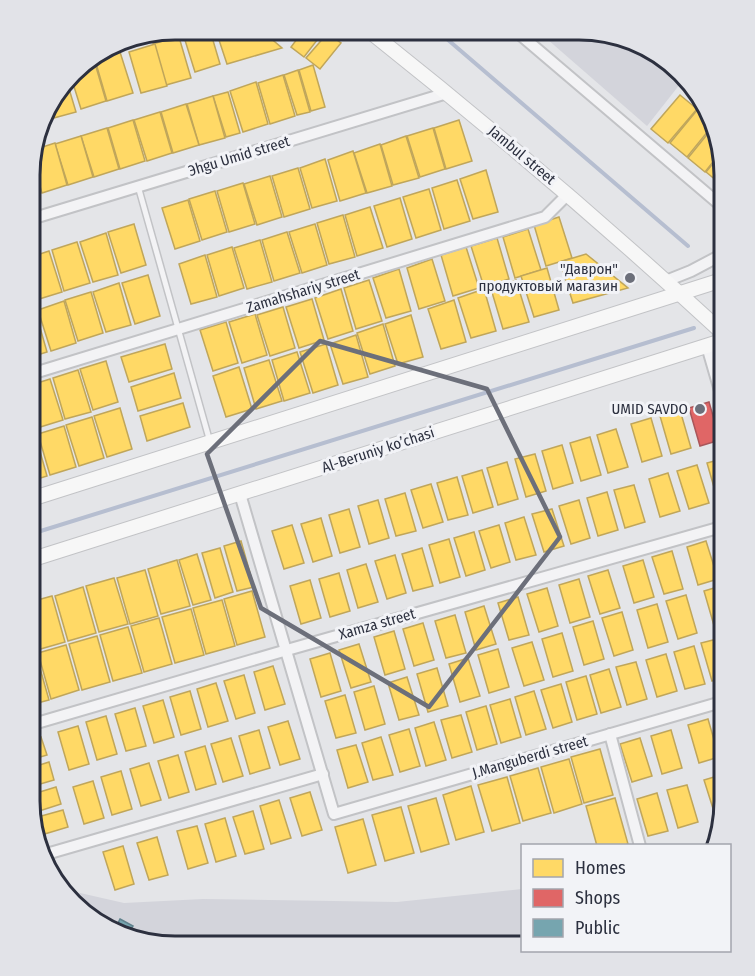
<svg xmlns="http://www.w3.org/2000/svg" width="755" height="976" viewBox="0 0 755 976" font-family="'Fira Sans Condensed',sans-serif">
	<rect width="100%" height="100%" fill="#e4e5e8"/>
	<g fill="#d3d4db">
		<path d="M599,31l69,29 16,19 -37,47 -108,-94z"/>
		<path d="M522,889v57l-365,-1 -63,-24 -27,-31 57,13 79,-4 194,3z"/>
	</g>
	<g fill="#ffd966" stroke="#c0a65a" stroke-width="1.5">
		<path d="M300,35h21l-17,22 -13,-10z"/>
		<path d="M326,35h4l11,8 -21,26 -14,-11z"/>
		<path d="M268,36l14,12 -55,16 -9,-27z"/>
		<path d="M176,37h3l12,41 -25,7 -13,-41z"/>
		<path d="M184,37h28l8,27 -25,8z"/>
		<path d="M155,44l12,42 -26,7 -12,-41z"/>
		<path d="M120,52l13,41 -26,8 -12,-41z"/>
		<path d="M94,60l12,41 -25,8 -10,-32 9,-11z"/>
		<path d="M313,65l12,42 -14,4 -12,-41z"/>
		<path d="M298,70l12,42 -13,3 -13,-40z"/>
		<path d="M283,75l12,41 -25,8 -12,-41z"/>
		<path d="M67,82l9,30 -26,7 -3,-10 2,-6z"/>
		<path d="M256,82l12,42 -25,8 -13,-41z"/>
		<path d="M228,92l12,41 -14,4 -13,-41z"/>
		<path d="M680,95l17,14 -29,34 -17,-14z"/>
		<path d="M213,96l12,42 -26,7 -12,-41z"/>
		<path d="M186,104l13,41 -26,8 -12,-41z"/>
		<path d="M698,109l14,11 1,5 -26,32 -17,-14z"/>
		<path d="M160,112l12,41 -25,8 -13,-41z"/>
		<path d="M133,120l12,41 -25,8 -12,-41z"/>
		<path d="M459,120l13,41 -26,8 -12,-41z"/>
		<path d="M714,126l6,27 -15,19 -17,-14z"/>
		<path d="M107,128l12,41 -25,8 -13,-41z"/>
		<path d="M433,128l12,41 -25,8 -13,-41z"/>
		<path d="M81,136l12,41 -25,8 -13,-41z"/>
		<path d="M406,136l13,42 -26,7 -12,-40z"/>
		<path d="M55,143l12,42 -25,8 -11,-37 2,-6z"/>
		<path d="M380,144l12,42 -25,7 -13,-40z"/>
		<path d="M353,151l13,42 -26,8 -12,-41z"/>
		<path d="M720,155l5,20v9l-2,2 -17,-14z"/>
		<path d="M325,159l12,42 -25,7 -12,-40z"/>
		<path d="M31,162l9,31 -9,3z"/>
		<path d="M298,168l12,41 -26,8 -12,-41z"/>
		<path d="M486,170l12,42 -25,7 -13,-40z"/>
		<path d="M270,176l12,41 -25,8 -13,-41z"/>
		<path d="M457,180l13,41 -26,8 -12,-41z"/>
		<path d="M243,183l12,41 -26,8 -12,-41z"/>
		<path d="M429,189l12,41 -25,8 -13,-41z"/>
		<path d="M215,191l12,41 -25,8 -13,-41z"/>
		<path d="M400,198l12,41 -25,8 -13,-41z"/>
		<path d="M188,200l12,41 -25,8 -13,-41z"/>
		<path d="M370,207l13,41 -26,8 -12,-41z"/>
		<path d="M343,215l12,42 -26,7 -12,-41z"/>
		<path d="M559,217l13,41 -26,8 -12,-41z"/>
		<path d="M134,224l12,41 -25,8 -13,-41z"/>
		<path d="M315,224l12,41 -25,8 -13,-41z"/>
		<path d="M528,229l13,41 -26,8 -12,-41z"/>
		<path d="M287,232l13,41 -26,8 -12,-41z"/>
		<path d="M106,233l12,42 -25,7 -13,-40z"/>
		<path d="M497,238l12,41 -25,8 -13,-41z"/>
		<path d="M260,240l12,42 -25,7 -13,-41z"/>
		<path d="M77,242l13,41 -26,8 -12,-41z"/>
		<path d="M232,247l12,41 -25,8 -12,-41z"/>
		<path d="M466,247l13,41 -26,8 -12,-41z"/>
		<path d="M49,251l13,41 -26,8 -5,-17v-26z"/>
		<path d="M586,254l42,34 -55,15 -13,-41z"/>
		<path d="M205,255l12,42 -26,7 -12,-40z"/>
		<path d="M432,259l13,42 -26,8 -12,-41z"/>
		<path d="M547,268l12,42 -25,7 -13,-41z"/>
		<path d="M399,269l12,42 -25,7 -13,-40z"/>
		<path d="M148,275l12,41 -25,8 -13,-41z"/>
		<path d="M369,280l13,41 -26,8 -12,-41z"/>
		<path d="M516,280l13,42 -26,7 -12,-40z"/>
		<path d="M119,283l12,42 -25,7 -13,-40z"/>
		<path d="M341,289l12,42 -25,8 -13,-41z"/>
		<path d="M484,289l12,42 -25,7 -13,-40z"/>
		<path d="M91,292l12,41 -25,8 -13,-41z"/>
		<path d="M312,299l12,41 -25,8 -13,-41z"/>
		<path d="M454,300l12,42 -25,7 -13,-40z"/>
		<path d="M64,301l12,42 -25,8 -13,-41z"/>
		<path d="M283,307l12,41 -25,8 -13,-41z"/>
		<path d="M35,310l12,42 -16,5v-45z"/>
		<path d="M255,314l12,41 -25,8 -13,-41z"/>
		<path d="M411,315l12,42 -25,7 -13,-40z"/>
		<path d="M226,322l12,41 -25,8 -13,-41z"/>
		<path d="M383,324l12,42 -25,8 -13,-41z"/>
		<path d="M356,335l12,42 -25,7 -13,-40z"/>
		<path d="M165,344l7,25 -43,13 -8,-25z"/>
		<path d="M326,344l12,41 -25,8 -13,-41z"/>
		<path d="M297,352l13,41 -26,8 -12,-41z"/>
		<path d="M269,360l13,41 -26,8 -12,-41z"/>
		<path d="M106,361l12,41 -25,8 -13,-41z"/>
		<path d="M239,367l13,42 -26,8 -13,-41z"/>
		<path d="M78,370l13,42 -26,7 -12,-41z"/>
		<path d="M174,373l7,25 -43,13 -7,-24z"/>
		<path d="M50,379l13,41 -26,8 -6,-21v-22z"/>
		<path d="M183,403l7,24 -43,14 -7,-25z"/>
		<path d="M120,408l12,41 -25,8 -13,-41z"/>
		<path d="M680,410l11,38 -20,6 -11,-38z"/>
		<path d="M92,417l12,41 -25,8 -13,-41z"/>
		<path d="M651,418l11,38 -20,6 -11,-38z"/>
		<path d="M64,426l12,41 -26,8 -12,-41z"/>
		<path d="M616,429l12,38 -20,6 -11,-38z"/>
		<path d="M35,434l12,42 -16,5v-45z"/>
		<path d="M590,437l11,38 -20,6 -11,-38z"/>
		<path d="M562,445l11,38 -20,6 -11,-38z"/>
		<path d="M535,454l11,37 -20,6 -11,-38z"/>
		<path d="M725,458v41l-7,2 -11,-38z"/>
		<path d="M507,462l11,37 -20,6 -11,-37z"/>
		<path d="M697,465l12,38 -20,6 -12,-38z"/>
		<path d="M482,470l11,37 -20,6 -11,-37z"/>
		<path d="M668,473l12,38 -20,6 -11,-38z"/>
		<path d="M457,477l11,38 -20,5 -11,-37z"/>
		<path d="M431,484l12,38 -20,6 -12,-38z"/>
		<path d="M634,485l11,37 -20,6 -11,-38z"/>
		<path d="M607,492l11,38 -20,6 -11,-38z"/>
		<path d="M405,493l11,38 -20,5 -11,-37z"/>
		<path d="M378,500l11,38 -20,6 -11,-38z"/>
		<path d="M579,500l11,38 -19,6 -12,-38z"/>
		<path d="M349,509l11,38 -20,6 -11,-38z"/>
		<path d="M552,509l12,37 -20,6 -12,-38z"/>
		<path d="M524,517l12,38 -20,5 -11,-37z"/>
		<path d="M321,518l11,38 -19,6 -12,-38z"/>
		<path d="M292,525l12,38 -20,6 -12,-38z"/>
		<path d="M499,525l11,37 -19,6 -12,-37z"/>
		<path d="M474,532l11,38 -19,6 -12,-38z"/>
		<path d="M725,535v33l-9,-30z"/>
		<path d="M449,539l11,38 -20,6 -11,-38z"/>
		<path d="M241,541l13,46 -17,4 -13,-45z"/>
		<path d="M706,541l12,38 -20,6 -11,-38z"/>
		<path d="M220,548l13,44 -18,6 -13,-45z"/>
		<path d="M422,548l11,38 -20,5 -11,-37z"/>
		<path d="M672,551l11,38 -19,5 -12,-37z"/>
		<path d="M197,554l14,46 -18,5 -14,-45z"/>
		<path d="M395,555l11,38 -19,6 -12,-38z"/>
		<path d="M177,560l13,46 -29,8 -13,-45z"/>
		<path d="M643,560l11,37 -20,6 -11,-37z"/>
		<path d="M366,564l12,38 -20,6 -11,-38z"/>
		<path d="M145,570l13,46 -28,8 -13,-46z"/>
		<path d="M608,570l12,38 -20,6 -12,-38z"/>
		<path d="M339,573l11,38 -20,6 -11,-38z"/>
		<path d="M114,578l14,46 -29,8 -13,-46z"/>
		<path d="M579,579l11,38 -20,6 -11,-38z"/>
		<path d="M310,580l11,38 -20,6 -11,-38z"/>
		<path d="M724,585l1,4v37l-10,3 -11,-38z"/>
		<path d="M83,587l13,46 -28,8 -13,-45z"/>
		<path d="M547,588l11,38 -19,6 -12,-38z"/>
		<path d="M252,591l13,46 -28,8 -13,-46z"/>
		<path d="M686,595l11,38 -19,6 -12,-38z"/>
		<path d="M52,596l13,46 -28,8 -7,-24v-24z"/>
		<path d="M518,597l11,38 -20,5 -11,-37z"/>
		<path d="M222,600l13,46 -29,8 -13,-46z"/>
		<path d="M657,604l11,38 -20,6 -11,-38z"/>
		<path d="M484,606l12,38 -20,6 -11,-38z"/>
		<path d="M191,609l13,46 -29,8 -13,-46z"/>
		<path d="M622,612l11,38 -19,6 -12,-38z"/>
		<path d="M455,615l11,38 -20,5 -11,-37z"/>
		<path d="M159,618l13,46 -28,8 -13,-46z"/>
		<path d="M593,621l11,38 -20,6 -11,-38z"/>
		<path d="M423,623l11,37 -20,6 -11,-37z"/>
		<path d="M128,627l14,46 -29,8 -13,-46z"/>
		<path d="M394,631l11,38 -20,6 -11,-38z"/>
		<path d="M562,633l11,38 -20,6 -11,-38z"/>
		<path d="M97,636l13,46 -28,8 -13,-46z"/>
		<path d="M721,638l4,12v27l-13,4 -11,-38z"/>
		<path d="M532,642l12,38 -20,6 -12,-38z"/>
		<path d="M359,644l12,38 -20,6 -12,-38z"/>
		<path d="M66,645l13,45 -28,9 -13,-46z"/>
		<path d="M694,646l11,38 -20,5 -11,-37z"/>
		<path d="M498,649l11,38 -20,6 -11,-38z"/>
		<path d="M330,653l11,38 -20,6 -11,-38z"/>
		<path d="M36,654l13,46 -19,5v-49z"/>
		<path d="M666,654l11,37 -20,6 -11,-37z"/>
		<path d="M468,658l12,38 -20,6 -11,-38z"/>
		<path d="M636,662l11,37 -20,6 -11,-38z"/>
		<path d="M273,666l12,38 -20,6 -11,-38z"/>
		<path d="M437,668l11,38 -20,6 -11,-38z"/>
		<path d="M609,669l12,38 -20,6 -11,-38z"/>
		<path d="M244,675l11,38 -19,6 -12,-38z"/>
		<path d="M586,676l11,38 -20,6 -11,-38z"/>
		<path d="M407,677l12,38 -20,5 -11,-37z"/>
		<path d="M216,683l12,38 -20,6 -11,-38z"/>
		<path d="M561,684l11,38 -19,6 -12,-38z"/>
		<path d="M374,686l11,38 -20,6 -11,-38z"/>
		<path d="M190,691l11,38 -20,6 -11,-38z"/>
		<path d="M534,691l12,38 -20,6 -11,-38z"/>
		<path d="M345,695l11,38 -20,5 -11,-37z"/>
		<path d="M510,699l11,38 -20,6 -11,-38z"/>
		<path d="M163,700l11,37 -20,6 -11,-37z"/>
		<path d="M486,706l11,38 -20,6 -11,-38z"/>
		<path d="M135,708l11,38 -20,5 -11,-37z"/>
		<path d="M725,714v34l-10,-32z"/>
		<path d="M461,715l11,37 -20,6 -11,-38z"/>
		<path d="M106,716l11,38 -20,6 -11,-38z"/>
		<path d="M708,719l11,38 -20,6 -11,-38z"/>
		<path d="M288,721l12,38 -20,6 -12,-38z"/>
		<path d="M434,722l12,38 -20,6 -11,-38z"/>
		<path d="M78,726l11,38 -20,6 -11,-38z"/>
		<path d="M409,729l11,37 -20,6 -11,-37z"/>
		<path d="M259,730l11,38 -20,6 -11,-38z"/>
		<path d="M671,730l11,38 -20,6 -11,-38z"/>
		<path d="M41,737l6,18 -17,5v-20z"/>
		<path d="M381,737l12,38 -20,5 -11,-37z"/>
		<path d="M231,738l12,38 -20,6 -12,-38z"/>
		<path d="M640,738l12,38 -20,6 -12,-38z"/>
		<path d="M356,745l12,37 -20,6 -11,-38z"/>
		<path d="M205,746l11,38 -20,6 -11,-38z"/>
		<path d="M600,749l13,46 -29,8 -13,-46z"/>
		<path d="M178,755l11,37 -20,6 -11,-37z"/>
		<path d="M569,759l13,45 -28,9 -13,-46z"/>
		<path d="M49,762l5,18 -24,7v-19z"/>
		<path d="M149,763l12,37 -20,6 -11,-37z"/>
		<path d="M538,768l13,45 -28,8 -13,-45z"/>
		<path d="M121,771l11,38 -20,6 -11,-38z"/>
		<path d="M724,774l1,37 -2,5 -7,2 -12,-38z"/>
		<path d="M507,777l13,46 -28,8 -14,-46z"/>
		<path d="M93,781l11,37 -20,6 -11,-37z"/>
		<path d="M687,785l11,37 -20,6 -11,-38z"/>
		<path d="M471,786l13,46 -28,8 -13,-45z"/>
		<path d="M56,787l5,17 -28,9 -3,-18z"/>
		<path d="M310,792l12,38 -20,6 -12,-38z"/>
		<path d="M657,793l11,38 -20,5 -11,-37z"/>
		<path d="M436,798l13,46 -28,8 -13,-46z"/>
		<path d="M615,798l13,46 -6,2h-25l-11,-40z"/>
		<path d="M279,800l12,38 -20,6 -11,-38z"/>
		<path d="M401,807l13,46 -29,8 -13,-46z"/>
		<path d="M63,810l5,17 -30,9 -4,-18z"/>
		<path d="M253,811l11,38 -19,5 -12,-37z"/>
		<path d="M225,818l11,38 -20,6 -11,-38z"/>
		<path d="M363,819l13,46 -28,8 -13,-46z"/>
		<path d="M197,826l11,37 -20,6 -11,-38z"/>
		<path d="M157,837l11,38 -19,5 -12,-37z"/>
		<path d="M123,846l11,38 -19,6 -12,-38z"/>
	</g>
	<path fill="#e06666" stroke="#aa565a" stroke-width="1.5" d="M709,402l11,38 -20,6 -11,-38z"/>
	<path fill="#76a5af" stroke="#60828d" stroke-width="1.5" d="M120,919l13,7 -4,6 6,3 -1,1 -25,-9 3,-5 5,3z"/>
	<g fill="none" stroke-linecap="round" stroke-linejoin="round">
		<g stroke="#b6bed0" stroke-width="4">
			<path d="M440,33l248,213"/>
			<path d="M31,534l663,-206"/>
		</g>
		<defs>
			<path id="lane" d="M138,186l72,256"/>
			<g id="street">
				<path d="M517,32l208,177"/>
				<path d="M31,219l416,-126"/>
				<path d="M666,281l25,-10 34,-18"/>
				<path d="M707,346l18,62"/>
				<path d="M31,374l514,-157 23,-23"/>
				<path d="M240,494l94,320 391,-113"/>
				<path d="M30,725l257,-75 438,-124"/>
				<path d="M610,734l30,112"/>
				<path d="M43,855l280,-81"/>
			</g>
			<g id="secondary">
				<path d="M373,34c121,96 238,196 352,301"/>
				<path d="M31,499l694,-220"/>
				<path d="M30,560l695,-220"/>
			</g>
		</defs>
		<use href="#lane" stroke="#c2c3c6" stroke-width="8"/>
		<use href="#street" stroke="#c2c3c6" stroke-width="14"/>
		<use href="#secondary" stroke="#c2c3c6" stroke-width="16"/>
		<use href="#lane" stroke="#f3f3f5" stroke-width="5"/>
		<use href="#street" stroke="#f3f3f5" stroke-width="10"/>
		<use href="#secondary" stroke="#f7f7f7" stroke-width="14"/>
	</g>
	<path fill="none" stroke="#6c6f7a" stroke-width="4.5" stroke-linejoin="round" d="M320,341l167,48 73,148 -131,170 -168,-99 -54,-154z"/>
	<g fill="#6c6f7a" stroke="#f2f3f7" stroke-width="2">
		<circle cx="630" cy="278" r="6"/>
		<circle cx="700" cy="409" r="6"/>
	</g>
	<g text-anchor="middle" stroke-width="6" stroke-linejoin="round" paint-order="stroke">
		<g font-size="15" fill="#2c303f" stroke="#f2f3f7">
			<text transform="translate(522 155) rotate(40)" y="5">Jambul street</text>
			<text transform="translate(239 156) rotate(-17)" y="5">Эhgu Umid street</text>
			<text transform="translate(303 291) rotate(-17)" y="5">Zamahshariy street</text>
			<text transform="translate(378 450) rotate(-18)" y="5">Al-Beruniy ko’chasi</text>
			<text transform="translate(377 624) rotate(-16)" y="5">Xamza street</text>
			<text transform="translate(530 757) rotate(-16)" y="5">J.Manguberdi street</text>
		</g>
		<g font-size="15" fill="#2c303f" stroke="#f2f3f7" text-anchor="end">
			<text x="618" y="274">"Даврон"<tspan x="618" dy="17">продуктовый магазин</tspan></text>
			<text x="688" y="414">UMID SAVDO</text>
		</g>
	</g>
	<path d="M0 0H755V976H0ZM175 40H579A135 135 0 0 1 714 175V801A135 135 0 0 1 579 936H175A135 135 0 0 1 40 801V175A135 135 0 0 1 175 40Z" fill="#e2e3e8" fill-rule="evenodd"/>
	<path fill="none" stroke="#2c303f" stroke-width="3" d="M175 40H579A135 135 0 0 1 714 175V801A135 135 0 0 1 579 936H175A135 135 0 0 1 40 801V175A135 135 0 0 1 175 40Z"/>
	<rect x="521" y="844" width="210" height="108" fill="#f2f3f7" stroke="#a3a5ad" stroke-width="1.5"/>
	<rect x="533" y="859" width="30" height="18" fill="#ffd966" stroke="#a3a5ad" stroke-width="1.5"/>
	<text x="575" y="874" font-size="18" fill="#2c303f">Homes</text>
	<rect x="533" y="889" width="30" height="18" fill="#e06666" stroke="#a3a5ad" stroke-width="1.5"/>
	<text x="575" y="904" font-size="18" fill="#2c303f">Shops</text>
	<rect x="533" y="919" width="30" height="18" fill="#76a5af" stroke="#a3a5ad" stroke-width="1.5"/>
	<text x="575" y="934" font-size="18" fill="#2c303f">Public</text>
</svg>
